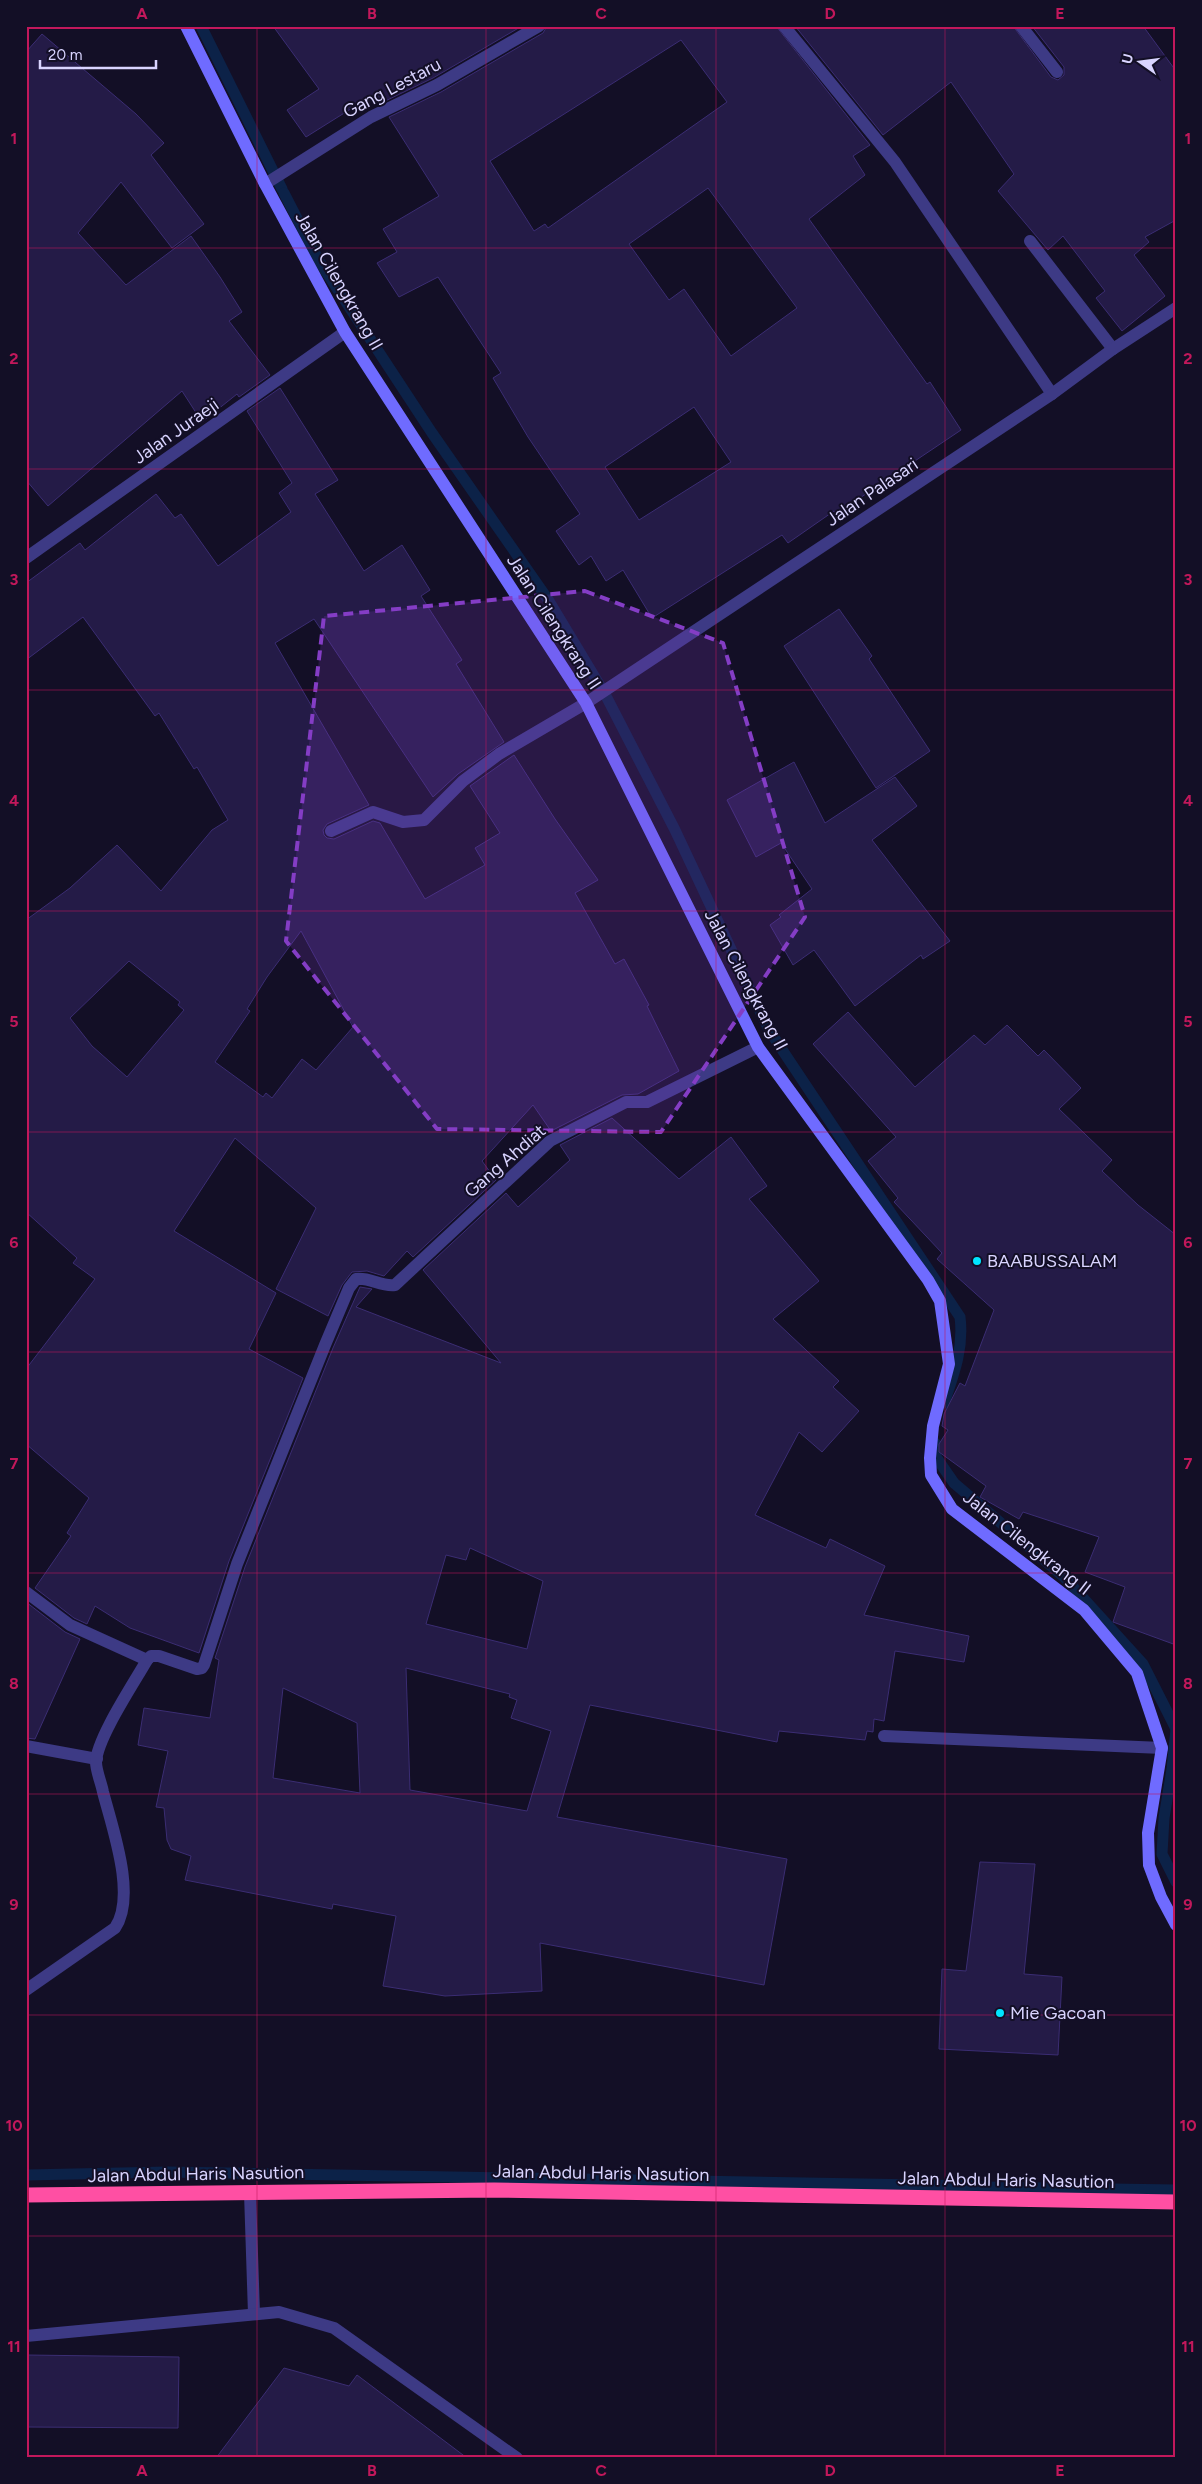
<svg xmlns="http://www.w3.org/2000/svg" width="1202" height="2484" viewBox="0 0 1202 2484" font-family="Figtree,sans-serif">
	<rect width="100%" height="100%" fill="#130f26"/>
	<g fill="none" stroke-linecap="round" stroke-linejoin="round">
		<g stroke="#0c2248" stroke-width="11">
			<path d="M201,26l81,163"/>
			<path d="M284,193l35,68 113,172 117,168 53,88"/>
			<path d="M605,694l70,136 94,200 191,287c4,31 -6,57 -16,86"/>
			<path d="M935,1443l1,14 18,26 110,94 79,87 33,65"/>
			<path d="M1176,1729l-4,40 -8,49 -2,36 14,28"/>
			<path d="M26,2175l142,-3 811,14"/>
			<path d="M983,2187l193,3"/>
		</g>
	</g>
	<g fill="#241b47" stroke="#3b2d73" fill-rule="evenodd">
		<path d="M273,26h249l-89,52 -54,26 -6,-9 -67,42 -19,-27 32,-21z"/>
		<path d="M547,26h229l94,119 -17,11 12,19 -56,44 118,165 3,-2 31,48 -125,84 -2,-3 -46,32 -6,-8 -130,83 -29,-48 -17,11 -15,-25 -12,9 -23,-34 24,-17 -52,-77 -35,-59 8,-5 -63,-96 -39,20 -22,-34 20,-11 -14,-23 56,-33 -50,-79 52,-25 102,-59zM681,40l46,62 -179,126 -3,-4 -11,7 -44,-70zM708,188l89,120 -66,48 -47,-67 -15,11 -40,-56zM694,407l37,55 -92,58 -34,-53z"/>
		<path d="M795,26h218l38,51 7,3 6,-5v-8l-32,-41h111l33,45v149l-31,17 4,5 -15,13 31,41 -43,35 -26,-33 9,-7 -42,-55 -15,14 -50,-59 16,-17 -63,-92 -68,53z"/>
		<path d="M42,34l94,80 28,29 -13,12 53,69 -32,24 -51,-66 -43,51 48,52 65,-49 29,41 22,35 -13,9 41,54 -31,22 -2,-3 -35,28 -20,-31 -134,115 -22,-26v-428z"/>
		<path d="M280,388l58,92 -23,14 49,77 38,-26 28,45 -9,6 41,64 -6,4 48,78 -46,32 -25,23 -119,-178 -39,24 94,162 -42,19 -4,6 1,5 3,3 7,1 39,-18 7,2 45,76 60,-34 -10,-17 25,-15 -30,-47 44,-31 41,64 43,61 -23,13 40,71 9,-5 25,46 -2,1 32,65 -41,23 -16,1 -71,36 -18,-26 -51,56 14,19 -83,77 -6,-6 -23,25 -17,-5 -15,1 -10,13 -14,31 -52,-27 40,-81 -81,-70 -61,93 102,62 -27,56 54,29 -74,183 -30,92 -69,-25 -35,-22 -8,18 -13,-6 -39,-30 36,-52 -4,-3 22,-35 -63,-54v-75l69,-90 -22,-16 4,-5 -51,-46v-292l44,-32 47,-43 44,46 51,-61 16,-10 -31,-53 -3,2 -35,-56 -4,3 -72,-99 -57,43v-77l54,-40 5,7 71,-56 19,24 6,-4 37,52 73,-54 -12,-19 13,-10 -45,-72zM301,931l52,96 -37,43 -14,-11 -30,39 -6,-5 -3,4 -48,-35 35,-51 -3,-2 20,-32zM129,961l51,41 -2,3 6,5 -57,67 -35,-31 -22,-28z"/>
		<path d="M839,609l33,47 -3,3 61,92 -54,37 -92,-142z"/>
		<path d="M794,762l31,61 70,-46 22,29 -45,34 78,101 -27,18 -2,-4 -66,51 -41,-56 -21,15 -23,-40 11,-8 -2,-2 33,-26 -31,-46 -25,14 -29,-57z"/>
		<path d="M848,1012l67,75 59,-52 11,10 22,-20 31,31 6,-6 37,38 -22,21 53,51 -10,11 36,34 38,30v410l-63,-23 12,-35 -40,-15 14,-35 -76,-25 -4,7 -39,-22 6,-11 -47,-34v-8l9,-14 -6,-4 2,-12 16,-31 5,3 29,-76 -57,-51 5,-6 -48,-51 4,-4 -30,-37 28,-24 -83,-93z"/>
		<path d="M612,1118l67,61 52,-42 36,49 -18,13 70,82 -46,38 66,62 -6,6 26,24 -37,41 -23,-20 -44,83 71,33 4,-9 55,27 -21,49 105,21 -5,26 -69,-11 -11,70 -10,-2 -1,13 -6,-1 -2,9 -86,-9 -2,11 -187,-37 -33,112 230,42 -23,126 -224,-42 2,48 -97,5 -62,-10 13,-70 -63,-12 -1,5 -147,-29 6,-24 -20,-7 -4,-9 -3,-32 -8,-1 12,-56 -30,-6 6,-37 66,10 9,-58 -4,-2 30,-91 88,-219 27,-61 12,2 -16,18 145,56 -78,-93 83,-77 12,14 52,-47 -10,-15zM470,1548l73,33 -16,68 -101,-25 20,-69 20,5zM406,1668l104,26 -1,3 8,3 -6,18 40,13 -24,80 -117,-21zM283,1688l74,35 3,70 -87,-15z"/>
		<path d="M26,1602l39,30 15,7 -45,100 -9,-1z"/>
		<path d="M980,1862l55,2 -11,110 38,3 -4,78 -119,-6 3,-80 24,2z"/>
		<path d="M26,2355l153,2 -1,71 -152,-1z"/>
		<path d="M284,2368l65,18 8,-11 110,83h-251z"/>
	</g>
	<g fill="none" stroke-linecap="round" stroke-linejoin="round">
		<g stroke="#3d3a85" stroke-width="12">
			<path d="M1030,241l83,108"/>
			<path d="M250,2193l4,121"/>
			<path d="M26,2336l253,-24 55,16 183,130"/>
		</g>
		<g stroke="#3d3a85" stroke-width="12">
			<path d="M784,26l111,136 157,232"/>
			<path d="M1021,26l36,46"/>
			<path d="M265,184l106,-67 66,-32 102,-59"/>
			<path d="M26,558l319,-226"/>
			<path d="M331,831l42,-19 30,10 21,-2 39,-39 36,-27 87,-51 466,-309 61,-45 63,-41"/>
			<path d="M26,1592l44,33 77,35"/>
			<path d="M884,1736l278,12"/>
			<path d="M26,1746l71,13"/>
			<path d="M26,1990l89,-62c22,-32 -3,-101 -12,-136 -2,-10 -7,-21 -7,-30 1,-24 38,-79 51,-102l4,-4h8l38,13 5,-1 2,-3 33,-101 88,-219 24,-57 7,-9c14,-2 25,8 39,6l155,-144 76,-39h21l111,-55"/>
		</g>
		<path stroke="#6f6bff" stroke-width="12" d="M186,26l79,158 80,148 241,371 172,344 170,233 12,21 9,63 -16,62 -3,32 1,17 21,34 132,101 53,63 25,75 -14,85 1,32 12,32 15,28"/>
		<path stroke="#ff4fa3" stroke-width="15" d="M26,2195l468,-5 682,12"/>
	</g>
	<path fill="#843dc5" fill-opacity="0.2" stroke="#843dc5" stroke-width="4" stroke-dasharray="10 6" stroke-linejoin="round" d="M585,591l138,52 82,274 -144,215 -224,-3 -151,-188 38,-325z"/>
	<path fill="none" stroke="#c2185b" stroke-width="1" stroke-opacity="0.55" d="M257,26v2432M486,26v2432M716,26v2432M945,26v2432M26,248h1150M26,469h1150M26,690h1150M26,911h1150M26,1132h1150M26,1352h1150M26,1573h1150M26,1794h1150M26,2015h1150M26,2236h1150"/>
	<g fill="#00e5ff" stroke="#130f26" stroke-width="2">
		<circle cx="977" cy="1261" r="5"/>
		<circle cx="1000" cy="2013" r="5"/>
	</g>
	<g text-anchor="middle" stroke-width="4" stroke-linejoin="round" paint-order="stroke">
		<g font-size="18" fill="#d9d4ff" stroke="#130f26">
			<text transform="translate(392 88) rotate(-28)" y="6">Gang Lestaru</text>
			<text transform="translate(339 281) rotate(60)" y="6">Jalan Cilengkrang II</text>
			<text transform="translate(176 431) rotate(-35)" y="6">Jalan Juraeji</text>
			<text transform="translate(872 492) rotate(-34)" y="6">Jalan Palasari</text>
			<text transform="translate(554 622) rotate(57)" y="6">Jalan Cilengkrang II</text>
			<text transform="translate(746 980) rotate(62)" y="6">Jalan Cilengkrang II</text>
			<text transform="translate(505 1161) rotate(-41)" y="6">Gang Ahdiat</text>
			<text transform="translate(1027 1543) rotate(38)" y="6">Jalan Cilengkrang II</text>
			<text transform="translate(601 2173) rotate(1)" y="6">Jalan Abdul Haris Nasution</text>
			<text transform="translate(196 2174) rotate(-1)" y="6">Jalan Abdul Haris Nasution</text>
			<text transform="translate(1006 2180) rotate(1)" y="6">Jalan Abdul Haris Nasution</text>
		</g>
		<g font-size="18" fill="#d9d4ff" stroke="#130f26" text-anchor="start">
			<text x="987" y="1267">BAABUSSALAM</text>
			<text x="1010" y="2019">Mie Gacoan</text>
		</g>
	</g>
	<rect width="1202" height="2484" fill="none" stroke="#130f26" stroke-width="55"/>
	<g transform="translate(1140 62) rotate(284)" stroke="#130f26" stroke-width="4" paint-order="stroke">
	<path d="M0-4L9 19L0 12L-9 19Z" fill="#d9d4ff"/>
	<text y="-8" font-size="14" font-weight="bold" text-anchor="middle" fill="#d9d4ff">U</text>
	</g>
	<path d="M40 60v8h116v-8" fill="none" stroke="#d9d4ff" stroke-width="2.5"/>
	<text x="48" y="60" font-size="15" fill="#d9d4ff" stroke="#130f26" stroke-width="4" paint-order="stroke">20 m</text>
	<rect x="28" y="28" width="1146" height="2428" fill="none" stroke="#c2185b" stroke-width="2"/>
	<g font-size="16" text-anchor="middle" font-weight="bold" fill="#c2185b">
		<text x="142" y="19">A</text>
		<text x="372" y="19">B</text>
		<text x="601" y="19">C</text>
		<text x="830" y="19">D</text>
		<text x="1060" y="19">E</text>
		<text x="14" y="144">1</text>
		<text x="1188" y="144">1</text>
		<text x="14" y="364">2</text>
		<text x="1188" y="364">2</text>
		<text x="14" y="585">3</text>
		<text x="1188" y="585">3</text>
		<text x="14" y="806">4</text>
		<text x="1188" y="806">4</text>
		<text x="14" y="1027">5</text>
		<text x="1188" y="1027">5</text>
		<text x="14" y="1248">6</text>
		<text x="1188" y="1248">6</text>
		<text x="14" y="1469">7</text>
		<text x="1188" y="1469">7</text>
		<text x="14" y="1689">8</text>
		<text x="1188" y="1689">8</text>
		<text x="14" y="1910">9</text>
		<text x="1188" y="1910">9</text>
		<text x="14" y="2131">10</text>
		<text x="1188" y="2131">10</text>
		<text x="14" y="2352">11</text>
		<text x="1188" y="2352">11</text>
		<text x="142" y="2476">A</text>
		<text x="372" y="2476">B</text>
		<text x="601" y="2476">C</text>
		<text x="830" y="2476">D</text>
		<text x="1060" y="2476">E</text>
	</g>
</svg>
